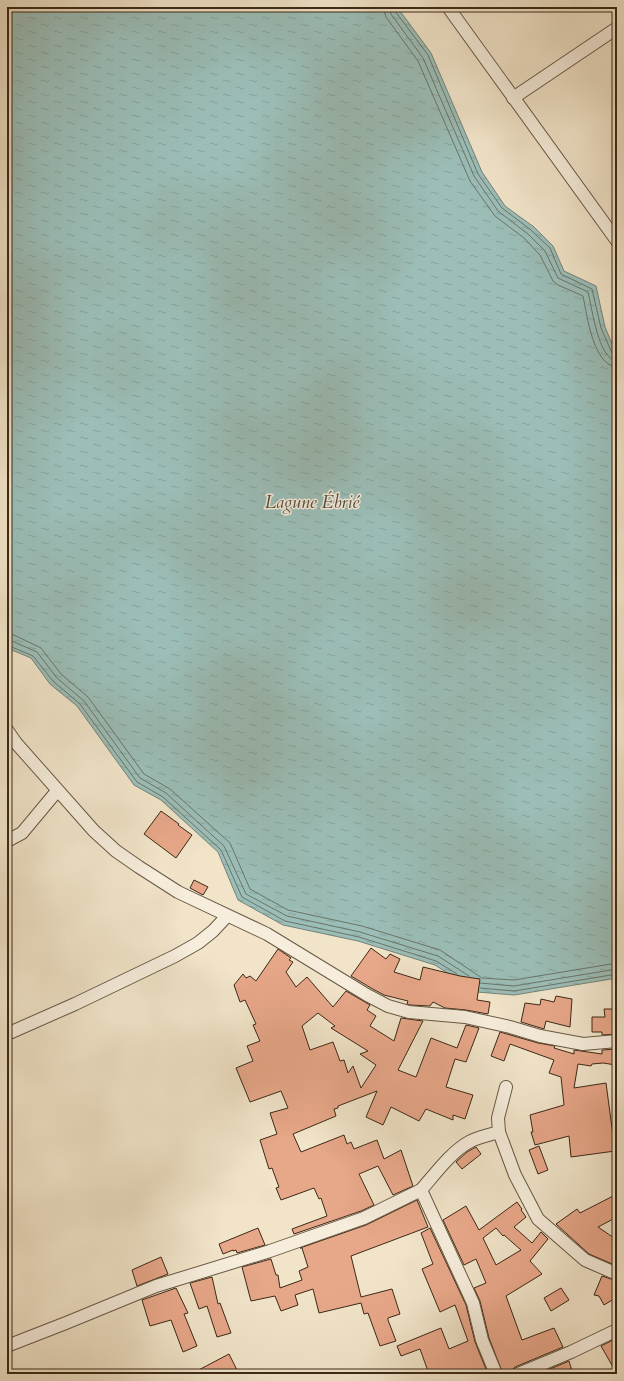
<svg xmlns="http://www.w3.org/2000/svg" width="624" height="1381" viewBox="0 0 624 1381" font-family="Cardo,serif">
	<defs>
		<pattern id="water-ripples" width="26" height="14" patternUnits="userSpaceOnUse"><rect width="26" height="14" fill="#9bbeb8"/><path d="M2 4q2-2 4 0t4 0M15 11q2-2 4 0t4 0" fill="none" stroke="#86a39d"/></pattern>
	</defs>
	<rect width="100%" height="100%" fill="#f1e4c9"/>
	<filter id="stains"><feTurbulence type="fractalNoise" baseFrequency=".005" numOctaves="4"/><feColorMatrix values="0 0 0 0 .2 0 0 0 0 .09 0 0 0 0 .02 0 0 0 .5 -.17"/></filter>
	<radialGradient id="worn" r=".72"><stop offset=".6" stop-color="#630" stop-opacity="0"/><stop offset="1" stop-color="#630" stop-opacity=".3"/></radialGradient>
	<path fill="url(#water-ripples)" stroke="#758278" d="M7,7h390l34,46 51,119 23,34 29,21 19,19 11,25 32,15 9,41 12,29v622l-103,17 -37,-3 -42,-27 -77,-24 -75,-16 -45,-25 -20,-48 -57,-52 -27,-15 -57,-79 -27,-22 -19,-26 -24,-10z"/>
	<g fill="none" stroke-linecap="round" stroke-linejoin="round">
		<g stroke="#6c7468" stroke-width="1">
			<path d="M383,7l3,10 32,44 52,120 25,35 29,22 16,17 13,26 5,4 25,11c4,19 10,70 34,71"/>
			<path d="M389,7l2,7 32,44 51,118 24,35 30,23 17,17 13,27 30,14c4,15 10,68 29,69"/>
			<path d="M394,7l1,4 33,44 50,119 24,34 29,22 19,18 11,26 31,15 9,39 11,25 5,3"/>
			<path d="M7,634l7,1 27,13 20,26 27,23 56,77 26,15 60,54 20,46 38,21 74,16 78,24 42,28 32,2 103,-17"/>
			<path d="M7,640l5,1 25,11 20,26 27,23 56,77 26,15 58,53 22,48 41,22 73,16 78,24 31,20"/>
			<path d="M7,645l26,11 20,25 27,23 57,78 26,15 58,53 21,47 43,24 74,16 77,24 21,13"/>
			<path d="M480,983l34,3 103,-17"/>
			<path d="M480,988l34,3 103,-17"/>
		</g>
	</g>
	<g fill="#e7a789" stroke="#3c2917" fill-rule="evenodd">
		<path d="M161,811l18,13 -1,1 14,10 -16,23 -32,-24z"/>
		<path d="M194,880l14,7 -5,8 -13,-7z"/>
		<path d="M371,948l15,11 4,-5 10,5 -6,13 26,8 3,-13 37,9 20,3 -3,21 13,2 -2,12 -22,-4 -21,-2 -12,-6 -3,4 -20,-1 -3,-1 1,-3 -24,-6 -13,-7 -20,-12z"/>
		<path d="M278,949l13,9 -2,2 4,2 -7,10 10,15 11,-10 26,30 13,-16 24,14 -3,5 9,6 -6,10 24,15 7,-23 22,3 -25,49 18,7 15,-39 26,10 9,-23 13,3 -13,34 -11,-3 -9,28 27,8 -8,24 -12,-4v5l-27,-11 -7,12 -28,-14 -8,18 -17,-8 11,-26 -39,15v2l-4,1 2,7 -43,18 8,18 43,-17 3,9 4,-2 3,7 23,-9 7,19 17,-9 12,36 -20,9 -15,-29 -19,8 15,31 -13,6 -67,23 -2,-5 35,-13 -6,-18 -2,1 -5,-11 -33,12 -5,-12 3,-1 -7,-19 -3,1 -9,-29 17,-6 -7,-21 18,-5 -7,-17 -31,11 -14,-34 17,-7 -6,-15 13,-5 -7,-16 3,-1 -11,-24 -5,2 -6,-17 9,-11 3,4 4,-2 6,5zM318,1013l17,13 -4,2 37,23 -8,3 16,11 -15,23 -8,-22 -5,7 -4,-13 -4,1 -7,-19 -23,8 -8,-24z"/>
		<path d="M556,996l16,3 -2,28 -24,-6 -2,8 -23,-7 4,-19 15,2 1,-6 13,3z"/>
		<path d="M604,1009h11v9l2,-1v17l-15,1v-3h-10v-15h13z"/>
		<path d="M500,1032l38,11 17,3 -1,2 20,6v-4l28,4v-4l15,-1 -1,16 -13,-2 -11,1 -1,2 -13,-2 -4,24 32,-5 9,68 -44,6 -2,-21 -34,9 -4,-13h2l-3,-17 34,-10 -3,-28 -12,-4 5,-13 -44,-16 -6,17 -13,-5z"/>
		<path d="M539,1146l9,24 -10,4 -9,-24z"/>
		<path d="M476,1147l5,7 -19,15 -6,-7 11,-10z"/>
		<path d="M617,1194v23l-19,10 19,13v26l-28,-12 -33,-30 21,-15 3,4z"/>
		<path d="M417,1200l11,27 -77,29 10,41 31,-8 8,25 -12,4v2l8,21 -16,5 -12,-33 -4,1 -3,-11 -42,10 -6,-24 -18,6 3,10 -17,6 -6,-15 -24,5 -9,-34 29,-8 5,16h2l2,13 22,-8 -3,-9 9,-4 -6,-19h-2l66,-23z"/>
		<path d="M517,1202l5,7 -1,1 5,7 -12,10 18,16 9,-11 7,7 -18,22 12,13 -36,22 16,44 32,-12 9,19 -48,20 -3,3 -1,4h-8l-14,-36 -9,-37 -6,-13 12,-5 -10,-24 -12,6 -21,-45 23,-14 13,24zM496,1228l7,8 1,-1 17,15 -25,15 -13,-27z"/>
		<path d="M258,1228l7,17 -28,8 -1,-3 -3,1v-1l-10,4 -4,-10z"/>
		<path d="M430,1228l36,77 9,37 13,32h-59l-9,-25 -19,7 -4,-10 44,-18 8,21 19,-8 -13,-36 -15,7 -18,-43 11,-5 -12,-31z"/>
		<path d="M161,1257l7,17 -31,12 -5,-16z"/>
		<path d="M602,1276l15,5v16l-13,8 -5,-9 -5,-1z"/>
		<path d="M212,1277l6,27 2,-1 11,30 -14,4 -10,-31 -8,3 -9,-26z"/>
		<path d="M176,1288l12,25 -4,1 13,32 -14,6 -12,-32 -21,6 -8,-26z"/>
		<path d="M561,1288l8,12 -18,11 -7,-13z"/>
		<path d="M617,1338v36l-16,-28z"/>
		<path d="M229,1354l10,20h-48z"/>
		<path d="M569,1361l4,13h-35z"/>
	</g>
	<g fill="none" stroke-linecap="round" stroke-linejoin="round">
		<defs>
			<g id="street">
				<path d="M448,7l169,234"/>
				<path d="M513,98l104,-70"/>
				<path d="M7,730l9,13 78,88 22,20 23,16 39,25 89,42 100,61 21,11 21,6 56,5 45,10 30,9 43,8 34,-3"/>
				<path d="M7,841l15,-8 35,-42"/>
				<path d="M7,1034l68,-30 100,-48 23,-13 15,-12 14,-15"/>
				<path d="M506,1087l-8,31 1,14 16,43 23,44 47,41 32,14"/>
				<path d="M421,1190c14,-16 30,-38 48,-48 9,-5 20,-7 30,-10"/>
				<path d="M7,1346l59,-23 90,-37 114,-35 94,-33 57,-28 52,113 9,37 14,34"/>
				<path d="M518,1374l53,-22 46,-22"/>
			</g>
		</defs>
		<use href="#street" stroke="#695844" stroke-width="14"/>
		<use href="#street" stroke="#f6eddc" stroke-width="12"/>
	</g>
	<g text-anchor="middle" stroke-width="3" stroke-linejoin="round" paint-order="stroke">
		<g font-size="18" font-style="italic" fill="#544e3f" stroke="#f6eddc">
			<text x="312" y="508">Lagune Ébrié</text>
		</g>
	</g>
	<rect width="624" height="1381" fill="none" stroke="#f1e4c9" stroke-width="24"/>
	<rect x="8" y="8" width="608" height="1365" fill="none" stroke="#3c2917" stroke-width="2"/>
	<rect x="12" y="12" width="600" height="1357" fill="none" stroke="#3c2917"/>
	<rect width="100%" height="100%" filter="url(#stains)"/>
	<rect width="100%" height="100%" fill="url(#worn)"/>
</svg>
